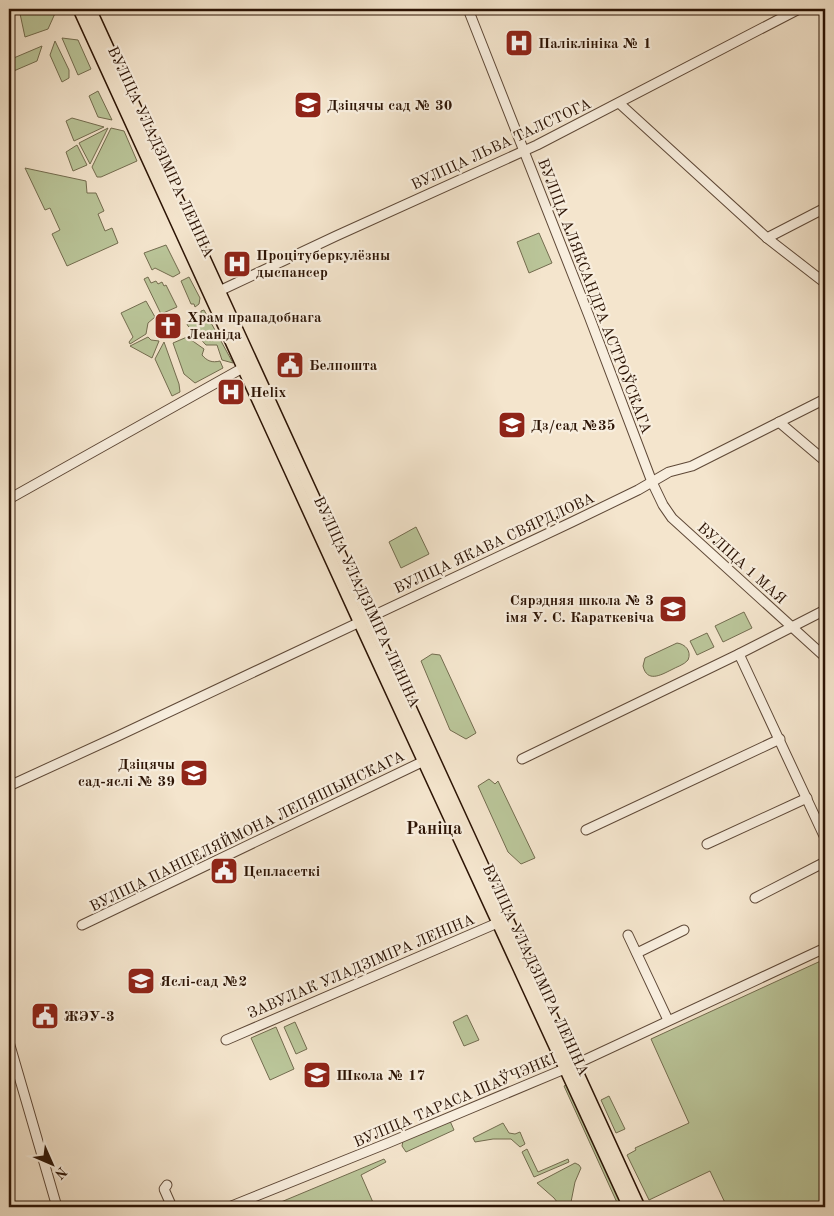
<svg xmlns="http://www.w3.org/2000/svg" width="834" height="1216" viewBox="0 0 834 1216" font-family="'Old Standard TT',serif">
	<rect width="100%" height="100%" fill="#f4e5cd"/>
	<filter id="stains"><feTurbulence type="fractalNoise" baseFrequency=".004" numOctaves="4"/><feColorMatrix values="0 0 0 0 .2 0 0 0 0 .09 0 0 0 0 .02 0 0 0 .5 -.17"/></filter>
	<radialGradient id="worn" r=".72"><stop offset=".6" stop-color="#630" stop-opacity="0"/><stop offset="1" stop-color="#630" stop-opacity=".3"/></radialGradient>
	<g fill="#bac599" stroke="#736c4f">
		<path d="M19,9h38l-9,20 -23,8z"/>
		<path d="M62,38l16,2 13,29 -13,6z"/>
		<path d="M55,41l14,29v8l-7,4 -12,-27z"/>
		<path d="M42,46l-5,15 -28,12v-13z"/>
		<path d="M98,91l14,29 -14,-3 -9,-21z"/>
		<path d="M72,118l32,9 -30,14 -8,-20z"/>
		<path d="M108,128l-18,36 -11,-21z"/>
		<path d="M111,128l13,3 13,30 -36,16h-4l-5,-10z"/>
		<path d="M77,145l10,20 -14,6 -7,-19z"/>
		<path d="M25,168l61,13 1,12h9l8,18 -6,3 7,17 7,-3 6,15 -51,23 -15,-32 8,-4 -10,-22 -5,2z"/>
		<path d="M539,233l13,30 -23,10 -12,-31z"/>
		<path d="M166,245l14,28 -7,4 -18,-9 -3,2 -8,-17z"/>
		<path d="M148,277l3,6 5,-2 2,3 4,-2 2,4 2,-1 11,22 -16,7 -17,-35z"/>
		<path d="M189,277l11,21 -1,6 -4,3 -1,-3h-3l-10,-23z"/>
		<path d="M146,301l9,16 -7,6 -2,11 -16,10 -1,-2 4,-5 -12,-24z"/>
		<path d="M204,310l29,53 -11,-3 -5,-15h-11l-18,-19 -1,-2 5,-4 5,3 4,-3v-9z"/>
		<path d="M148,337l3,3 8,1 -7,17 -22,-12z"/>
		<path d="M187,337l17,12 -2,6c5,6 10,8 18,6l3,7 -28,15 -11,-9 -11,-31z"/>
		<path d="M164,342l15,42 1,8 -8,4 -17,-37z"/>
		<path d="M416,527l13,27 -28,14 -12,-26z"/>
		<path d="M744,612l8,16 -29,14 -8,-16z"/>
		<path d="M707,633l7,14 -17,8 -7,-14z"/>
		<path d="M677,643c8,1 15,8 11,17 -4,5 -12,7 -17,10 -10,5 -24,13 -28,-4l2,-8z"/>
		<path d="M432,654l8,1 36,78 -10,6 -16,-9 -29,-69z"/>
		<path d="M489,779l6,5 3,-3 37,77 -14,6 -13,-12 -30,-66z"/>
		<path d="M825,959v248h-98l-17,-36 -61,29 -22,-45 9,-5 -1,-2 54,-25 -38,-84z"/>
		<path d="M467,1015l12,25 -15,6 -11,-24z"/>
		<path d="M295,1022l12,27 -11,5 -12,-27z"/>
		<path d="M276,1027l18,42 -24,11 -19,-42z"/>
		<path d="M569,1083l55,124h-5l-55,-121z"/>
		<path d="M609,1096l16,33 -9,4 -15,-33z"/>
		<path d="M450,1121l4,9 -48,22 -4,-6 1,-5z"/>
		<path d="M503,1123l6,10 6,1 5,-2 5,12 -5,3 -9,-8h-18l-18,3 -2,-4z"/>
		<path d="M527,1149l11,23 30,-13 1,3 -35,15 -12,-25z"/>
		<path d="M384,1159l2,3 -25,13 14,32h-106z"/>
		<path d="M575,1163l4,2 2,3 -6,14 -5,25h-9l-7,-9 -17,-15z"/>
	</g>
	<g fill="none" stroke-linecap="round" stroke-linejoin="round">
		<defs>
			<g id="minor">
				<path d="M468,9l121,307 63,166 11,23 9,13 153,139"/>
				<path d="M619,103l148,135 58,45"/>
				<path d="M767,238l58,-30"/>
				<path d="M215,293l121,-57 201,-91 262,-136"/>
				<path d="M779,422l46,39"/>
				<path d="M9,499l239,-134"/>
				<path d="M739,654l86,184"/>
				<path d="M522,759l217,-105 86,-44"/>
				<path d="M9,786l109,-50 454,-214 66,-32 31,-18 23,-6 133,-67"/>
				<path d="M586,830l194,-91"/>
				<path d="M707,844l100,-46"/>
				<path d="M755,898l70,-36"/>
				<path d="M82,925l342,-164"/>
				<path d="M628,935l40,85"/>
				<path d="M637,953l47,-23"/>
				<path d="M226,1040l276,-119"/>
				<path d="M9,1042l48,165"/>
				<path d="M167,1185l-3,4 8,18"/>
				<path d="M229,1207l159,-64 186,-78 251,-117"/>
			</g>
			<g id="major">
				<path d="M79,9l280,612 270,586"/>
				<path d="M90,9l549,1198"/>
			</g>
		</defs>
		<use href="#minor" stroke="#5e4837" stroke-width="11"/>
		<use href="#major" stroke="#2c1405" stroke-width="14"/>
		<use href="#minor" stroke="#f8eede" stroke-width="9"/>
		<use href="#major" stroke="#f4e5cd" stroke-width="11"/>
	</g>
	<defs>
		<symbol id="hospital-square" viewBox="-11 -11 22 22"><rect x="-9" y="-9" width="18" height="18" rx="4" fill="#8f2418" stroke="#f8eede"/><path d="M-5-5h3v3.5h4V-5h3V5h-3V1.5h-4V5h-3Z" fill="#fff"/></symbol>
		<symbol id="school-square" viewBox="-11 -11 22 22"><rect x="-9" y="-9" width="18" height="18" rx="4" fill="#8f2418" stroke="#f8eede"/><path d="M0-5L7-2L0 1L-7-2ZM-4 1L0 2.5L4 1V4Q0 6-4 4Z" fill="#fff"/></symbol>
		<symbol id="church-square" viewBox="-11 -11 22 22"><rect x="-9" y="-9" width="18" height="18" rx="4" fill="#8f2418" stroke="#f8eede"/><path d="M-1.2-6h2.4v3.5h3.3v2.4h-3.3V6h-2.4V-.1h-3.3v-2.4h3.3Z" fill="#fff"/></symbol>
		<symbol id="civic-square" viewBox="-11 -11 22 22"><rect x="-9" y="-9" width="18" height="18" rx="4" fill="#8f2418" stroke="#f8eede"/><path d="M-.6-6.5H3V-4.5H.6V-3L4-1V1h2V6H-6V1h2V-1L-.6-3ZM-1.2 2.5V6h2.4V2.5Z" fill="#fff"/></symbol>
	</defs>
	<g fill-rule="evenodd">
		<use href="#hospital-square" x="503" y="27" width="32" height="32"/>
		<use href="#school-square" x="292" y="89" width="32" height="32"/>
		<use href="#hospital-square" x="221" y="248" width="32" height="32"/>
		<use href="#church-square" x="152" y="310" width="32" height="32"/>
		<use href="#civic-square" x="274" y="349" width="32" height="32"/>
		<use href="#hospital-square" x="215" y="376" width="32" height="32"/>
		<use href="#school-square" x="496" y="409" width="32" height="32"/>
		<use href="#school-square" x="657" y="593" width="32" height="32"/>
		<use href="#school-square" x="178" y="757" width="32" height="32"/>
		<use href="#civic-square" x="208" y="855" width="32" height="32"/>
		<use href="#school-square" x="125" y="965" width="32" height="32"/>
		<use href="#civic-square" x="29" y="1000" width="32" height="32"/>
		<use href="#school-square" x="301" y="1059" width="32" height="32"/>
	</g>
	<g text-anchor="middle" stroke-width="4.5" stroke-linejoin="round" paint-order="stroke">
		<g font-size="15" font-weight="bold" fill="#2c1405" stroke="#f8eede" text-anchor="start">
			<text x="538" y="48">Паліклініка № 1</text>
			<text x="327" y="110">Дзіцячы сад № 30</text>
			<text x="256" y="260">Процітуберкулёзны<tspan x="256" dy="17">дыспансер</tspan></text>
			<text x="187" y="322">Храм прападобнага<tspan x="187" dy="17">Леаніда</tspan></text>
			<text x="309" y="370">Белпошта</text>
			<text x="250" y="397">Helix</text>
			<text x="531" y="430">Дз/сад №35</text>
			<text x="654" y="605" text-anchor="end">Сярэдняя школа № 3<tspan x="654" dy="17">імя У. С. Караткевіча</tspan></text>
			<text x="175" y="769" text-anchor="end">Дзіцячы<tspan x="175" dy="17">сад-яслі № 39</tspan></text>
			<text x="243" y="876">Цепласеткі</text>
			<text x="160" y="986">Яслі-сад №2</text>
			<text x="64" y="1021">ЖЭУ-3</text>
			<text x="336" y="1080">Школа № 17</text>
		</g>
		<g font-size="15" fill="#2c1405" stroke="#f8eede">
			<text transform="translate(501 144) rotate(-25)" y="5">ВУЛІЦА ЛЬВА ТАЛСТОГА</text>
			<text transform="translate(161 152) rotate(65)" y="5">ВУЛІЦА УЛАДЗІМІРА ЛЕНІНА</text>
			<text transform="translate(595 296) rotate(69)" y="5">ВУЛІЦА АЛЯКСАНДРА АСТРОЎСКАГА</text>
			<text transform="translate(494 543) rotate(-25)" y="5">ВУЛІЦА ЯКАВА СВЯРДЛОВА</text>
			<text transform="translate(742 563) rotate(42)" y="5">ВУЛІЦА 1 МАЯ</text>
			<text transform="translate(367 602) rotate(65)" y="5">ВУЛІЦА УЛАДЗІМІРА ЛЕНІНА</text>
			<text transform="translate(247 831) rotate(-26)" y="5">ВУЛІЦА ПАНЦЕЛЯЙМОНА ЛЕПЯШЫНСКАГА</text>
			<text transform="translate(361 966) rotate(-23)" y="5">ЗАВУЛАК УЛАДЗІМІРА ЛЕНІНА</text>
			<text transform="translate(536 970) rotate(65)" y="5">ВУЛІЦА УЛАДЗІМІРА ЛЕНІНА</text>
			<text transform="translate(455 1100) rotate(-23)" y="5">ВУЛІЦА ТАРАСА ШАЎЧЭНКІ</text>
		</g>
		<g font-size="18" font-weight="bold" fill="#2c1405" stroke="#f8eede">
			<text x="434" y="834">Раніца</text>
		</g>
	</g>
	<rect width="834" height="1216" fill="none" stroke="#f4e5cd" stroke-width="30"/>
	<rect x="10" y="10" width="814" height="1196" fill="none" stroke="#2c1405" stroke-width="2.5"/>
	<rect x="15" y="15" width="804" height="1186" fill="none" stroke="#2c1405"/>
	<g transform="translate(52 1164) rotate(135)" stroke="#f8eede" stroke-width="4" paint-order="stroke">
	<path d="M0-4L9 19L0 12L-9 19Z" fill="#2c1405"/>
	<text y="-8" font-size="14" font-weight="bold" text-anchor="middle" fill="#2c1405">N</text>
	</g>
	<rect width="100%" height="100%" filter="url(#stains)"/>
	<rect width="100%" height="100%" fill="url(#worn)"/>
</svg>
